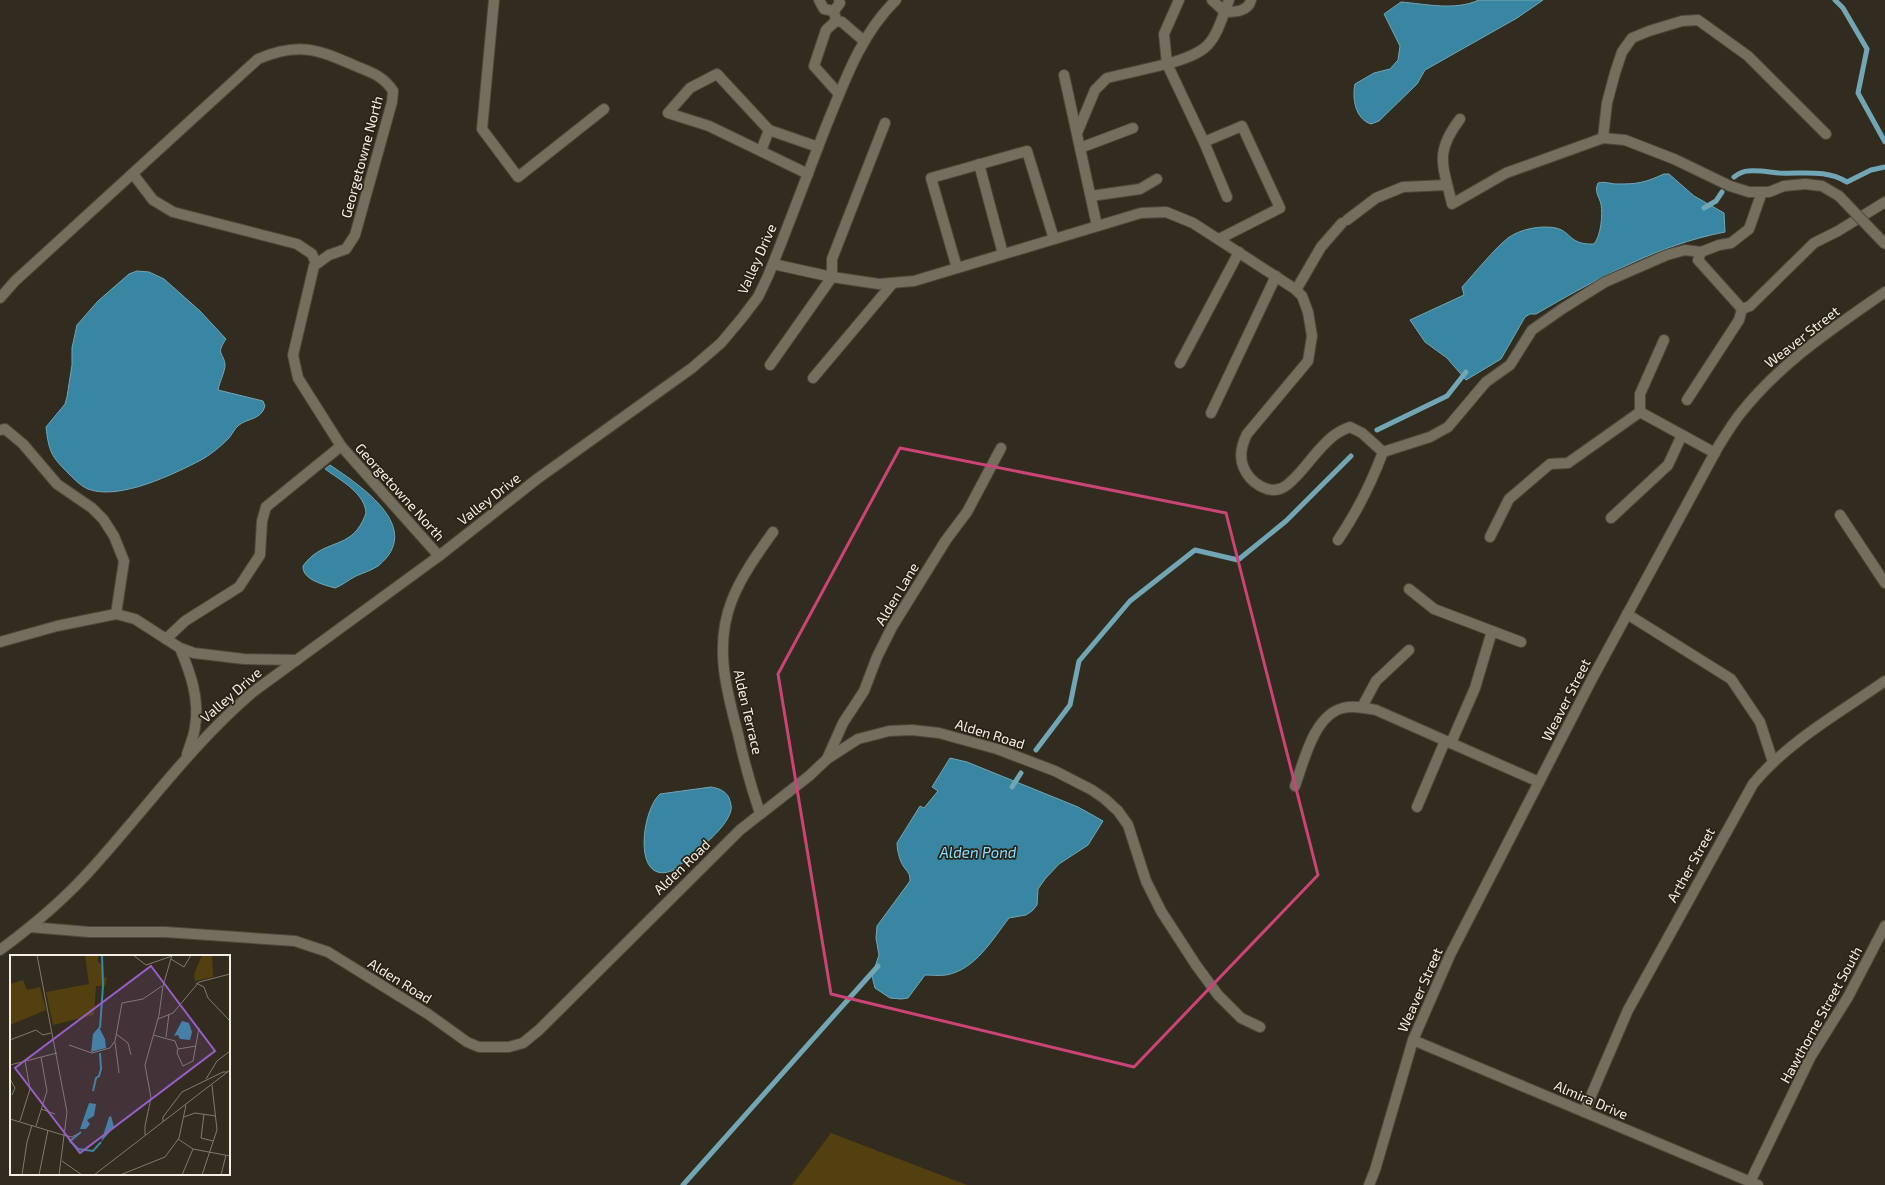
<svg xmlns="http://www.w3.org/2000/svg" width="1885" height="1185" viewBox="0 0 1885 1185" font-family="'Exo 2',sans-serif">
	<rect width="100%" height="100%" fill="#322c1f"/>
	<path fill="#52400f" d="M831,1133l136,52h-175z"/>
	<g fill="#3986a2" stroke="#71a6b6">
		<path d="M1479,0h64l-26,18 -92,52 -8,14 -38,37 -8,3c-16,-5 -19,-26 -16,-40l19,-11 16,-4 8,-9 2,-14 -16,-32 17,-12c25,2 54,9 78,-2z"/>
		<path d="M1664,174h5l25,22 30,17 1,19c-68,13 -130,48 -189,82h-6l-5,3 -24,42 -35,21 -19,-22 -22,-16 -15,-22 54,-25 -2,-8c12,-13 33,-39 46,-49 12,-9 33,-13 48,-10 16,4 13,17 38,16 7,-8 9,-30 7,-40 -2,-8 -7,-12 -3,-21 7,-2 12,1 19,1 21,0 27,-1 47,-10z"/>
		<path d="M137,271l12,1 15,7 36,32 26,28c-11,16 -2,13 -1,26 0,7 -6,18 -7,25l45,11 2,5c-4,14 -17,12 -26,19 -5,4 -7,10 -11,14 -8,8 -18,16 -27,21 -27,14 -82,41 -113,29 -7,-3 -13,-9 -19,-15 -18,-18 -20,-22 -23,-47l19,-23 2,-7 5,-32v-17l5,-23 21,-24 31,-27z"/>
		<path d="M330,465c31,21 95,63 48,101 -6,4 -15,7 -22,10 -8,4 -13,9 -21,12 -10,-3 -33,-8 -32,-22 17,-24 39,-18 54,-36 4,-5 7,-11 9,-17 -1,-20 -26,-33 -41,-44z"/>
		<path d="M950,758l17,4 111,45 25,14 -15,24 -29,19 -14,15 -7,10 -1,16 -5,6 -6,4 -17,3c-17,22 -34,52 -63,57 -7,1 -14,0 -21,0l-17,23 -7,1 -11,-1 -15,-10 -3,-12 7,-21 -3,-17 1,-12 33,-45c0,-8 -2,-8 -6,-14 -4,-5 -7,-17 -7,-24l23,-37 4,2 14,-17 -6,-4z"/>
		<path d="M711,787c7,1 15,4 18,11 1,3 3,8 2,12 -4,20 -42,47 -57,60 -42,18 -33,-59 -14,-76z"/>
	</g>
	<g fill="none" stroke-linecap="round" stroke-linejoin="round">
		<g stroke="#71a6b6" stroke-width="5">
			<path d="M1835,0l8,8 24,41 -9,44 27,49"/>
			<path d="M1734,177c4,-3 8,-6 14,-6 10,-1 21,1 31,2 24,1 47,-4 68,9l24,-12 14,-3"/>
			<path d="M1704,208l12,-7 6,-9"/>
			<path d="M1377,430l70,-34 19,-24"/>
			<path d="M1036,750l34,-45 9,-44 51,-60 65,-51 43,10 48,-39 65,-65"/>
			<path d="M1012,787l9,-14"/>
			<path d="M683,1185l195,-219"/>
		</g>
		<defs>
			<g id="minor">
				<path d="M494,0l-12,129 36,48 86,-68"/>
				<path d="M819,0l5,9 10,2 2,10"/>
				<path d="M1179,0l-15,34 3,30c46,-13 46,-21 62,-64"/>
				<path d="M1212,0l13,12c9,0 23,0 26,-12"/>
				<path d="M834,11l6,-8 -1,-3"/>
				<path d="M836,21l-10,9 -12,36 25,28"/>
				<path d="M836,21l6,1 22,19"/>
				<path d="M1064,75l33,151"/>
				<path d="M1460,119c-26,34 -17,46 -8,85l54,-31 97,-35 22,2 49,19 56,27 19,6h20l15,-6 21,-2"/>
				<path d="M1077,133l18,-43 12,-12 60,-14 37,78"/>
				<path d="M1603,138l4,-35 8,-30 7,-21 10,-14 17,-7 33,-10 16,-1 50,36 78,78"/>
				<path d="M1080,148l53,-20"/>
				<path d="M761,151l8,-21"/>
				<path d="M979,164l24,90"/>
				<path d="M133,174l20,26 20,12 124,32 15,10 4,10"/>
				<path d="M808,174l-99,-48 -41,-13 22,-25 27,-14 52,56 49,17"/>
				<path d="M1091,196l49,-7 17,-10"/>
				<path d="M1347,220l29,-22 27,-11 44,-2"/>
				<path d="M1219,239l61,-31 -38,-82 -38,16 23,55"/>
				<path d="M773,264l59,13 47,7 35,-3 227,-68 25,-1 27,11 102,66 7,7 6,16 4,24 -4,25 -61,73c-5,10 -8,21 -4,32 6,16 27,32 44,19 18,-14 30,-38 49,-51 4,-3 9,-5 14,-7l12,6 21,19"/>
				<path d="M957,268l-26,-90 96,-27 27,88"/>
				<path d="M1296,290l25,-43 21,-24"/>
				<path d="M0,298l15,-17 243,-222c42,-18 61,-9 100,8 15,6 26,10 35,24l-1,11 -37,133 -9,14 -17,6 -15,11 -21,89 5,23 43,68 98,110"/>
				<path d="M1742,309l8,-3 8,-8 56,-55 24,-12 47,-29"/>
				<path d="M1180,363l59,-111"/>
				<path d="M770,365l62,-88v-18l53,-136"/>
				<path d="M813,378l80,-95"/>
				<path d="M1687,400l52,-80 3,-11 -44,-49 3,-8 18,-7 12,-2 18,-14 13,-37"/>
				<path d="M1640,412v-18l24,-54"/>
				<path d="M1211,413l65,-137"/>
				<path d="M0,430l5,-1 18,15 34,40 35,24 11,11 11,17 10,25 -8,53"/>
				<path d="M1383,452l47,-15 18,-10 38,-45 24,-17 22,-35 30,-21 43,-27 62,-27 18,-5 16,2"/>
				<path d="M1840,515l45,68"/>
				<path d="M1611,518l57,-53 14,-30"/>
				<path d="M1490,537l19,-38 41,-35 18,-1 72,-51 75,41"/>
				<path d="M1338,540c19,-28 33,-56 45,-88"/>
				<path d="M1409,589l25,20 58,22 -17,57 -24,55"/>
				<path d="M1627,614l104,65 29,43 13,40"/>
				<path d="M1492,631l29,11"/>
				<path d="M166,639l19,-18 54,-34 21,-32 2,-34 4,-14 75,-61"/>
				<path d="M0,642l57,-16 59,-12 19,5 45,29 14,5 50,6 53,1"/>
				<path d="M180,648c10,24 20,51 15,79 -1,9 -5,18 -8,27"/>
				<path d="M1362,707l14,-26 33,-31"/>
				<path d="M827,759l16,-36 21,-32 13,-34 15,-30 54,-87 21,-28 34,-64"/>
				<path d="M1295,786c9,-25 19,-71 48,-78 10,-3 23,0 33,2l163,72"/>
				<path d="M1417,807l28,-66"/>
				<path d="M760,813c-9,-26 -16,-52 -22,-79 -12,-45 -24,-89 -6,-134 10,-25 26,-47 41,-68"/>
				<path d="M30,927l59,5h76l130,9 33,11 100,62 39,28 12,5h30l14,-4 16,-13 201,-200 69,-54 18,-17 31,-20 31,-8 23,-1 27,3 58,16 58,22 37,19 13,9 13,12 10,14 18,56 15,30 35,54 22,30 23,23 19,9"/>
				<path d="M0,950c34,-25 67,-53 95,-85 53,-59 98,-122 158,-173l186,-136 98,-77 155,-111 29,-25 21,-25 16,-21 10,-21c20,-49 38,-98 57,-147 19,-46 35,-94 71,-129"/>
				<path d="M1413,1040l345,145"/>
				<path d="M1584,1112l44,-102 125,-226c34,-42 88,-72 132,-103"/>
				<path d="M1750,1182l61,-126 37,-59 37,-71"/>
				<path d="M1369,1185l6,-15 38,-130 37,-85 142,-276 126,-232c7,-11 14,-23 22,-33 40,-51 92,-85 145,-122"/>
			</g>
		</defs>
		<use href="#minor" stroke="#4e493d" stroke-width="12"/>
		<use href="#minor" stroke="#746e5e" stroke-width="10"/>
		<defs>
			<path id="minor-bridge" d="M1805,184l17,2 17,10 46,48"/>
		</defs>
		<use href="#minor-bridge" stroke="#4e493d" stroke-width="12" stroke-linecap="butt"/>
		<use href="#minor-bridge" stroke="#746e5e" stroke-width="10"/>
	</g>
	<path fill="none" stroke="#cc4377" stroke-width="3" stroke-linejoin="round" d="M900,448l326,65 92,362 -184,192 -303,-73 -53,-320z"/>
	<g text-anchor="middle" stroke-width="3.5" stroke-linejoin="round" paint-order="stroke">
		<g font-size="14" fill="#f3efe6" stroke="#282315">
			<text transform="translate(362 157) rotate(-75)" y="5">Georgetowne North</text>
			<text transform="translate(757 259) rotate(-66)" y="5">Valley Drive</text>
			<text transform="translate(1802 337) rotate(-38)" y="5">Weaver Street</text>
			<text transform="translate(400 492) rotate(48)" y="5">Georgetowne North</text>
			<text transform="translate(489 499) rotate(-38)" y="5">Valley Drive</text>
			<text transform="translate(897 594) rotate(-59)" y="5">Alden Lane</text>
			<text transform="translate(231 695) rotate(-41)" y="5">Valley Drive</text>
			<text transform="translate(1566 700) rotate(-63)" y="5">Weaver Street</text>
			<text transform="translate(748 712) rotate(77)" y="5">Alden Terrace</text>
			<text transform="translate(990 734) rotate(17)" y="5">Alden Road</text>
			<text transform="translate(1691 865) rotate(-61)" y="5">Arther Street</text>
			<text transform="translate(682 867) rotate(-44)" y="5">Alden Road</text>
			<text transform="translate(400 981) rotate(32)" y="5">Alden Road</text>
			<text transform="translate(1420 990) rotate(-66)" y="5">Weaver Street</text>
			<text transform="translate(1821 1015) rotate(-61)" y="5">Hawthorne Street South</text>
			<text transform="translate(1591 1100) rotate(23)" y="5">Almira Drive</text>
		</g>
		<g font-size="15" font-style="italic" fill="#8addfe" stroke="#282315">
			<text x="978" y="858">Alden Pond</text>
		</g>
	</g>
	<g transform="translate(10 955)">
		<rect width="220" height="220" fill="#322c1f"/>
		<path d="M75,0h13v7l5,4 1,11 3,1 -2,8h-9l-2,29 -41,10 -7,-33 43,-8zM192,0h10l1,22 -18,4 -1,-7zM13,25l4,10 13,-3 6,23 -36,15v-41z" fill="#52400f"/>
		<path d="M172,66l7,2 3,9 -2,8 -10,-1 -2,-4 -4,1zM89,72l6,12 1,9 -15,4 2,-18zM79,148l7,1 -2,12 -7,4 3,4 -4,5h-6zM101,161l3,11 -13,15 8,-25z" fill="#3986a2"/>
		<path fill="none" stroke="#3986a2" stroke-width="2" d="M90,73l3,-42 -1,-31M83,136l3,-13 3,-2 2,-7 -1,-16M71,177l-11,9 8,8 15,2 8,-9"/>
		<path fill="none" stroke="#7f7a6f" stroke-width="1" d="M27,0l30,157 -8,63M123,0l13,10 26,-9M161,4l13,8 7,-12M186,28l8,4 4,11 22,23M148,64l15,-6 26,-31 31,-8M106,79l12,9 3,12M143,80l22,6 3,8 -1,4 6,13 10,-5 6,-33M156,82l3,-23M0,85l26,-10 7,5 8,-2M105,87l4,31M59,90l23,8 18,-5 5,-7 7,-38 21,-4 19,-13M168,94l18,-3M0,110l47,-12M0,124l5,9 -3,7M196,124l11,-18 13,-10M31,154l14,5M194,159l-3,24 12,3M174,162l11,-4 21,3M0,164l53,16 9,2 5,-3M10,166l10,-32 -5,-28M153,167v-5l19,-25 41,-20h5M26,171l11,-35 -6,-34M135,180v-9l6,-28 -6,-33 14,-50 4,-29 9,-31M168,184l15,10 37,7M52,206l20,14M12,220l5,-33 5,-17M29,220l9,-45M84,220l136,-105M110,220l45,-18 14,-19 7,-33M172,220l11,-26M192,220l15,-45 -5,-45M211,220l5,-20"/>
		<path fill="#995dc9" fill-opacity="0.15" stroke="#995dc9" stroke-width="2" d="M141,11l64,85 -135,102 -65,-85z"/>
		<rect width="220" height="220" fill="none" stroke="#f3efe6" stroke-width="2"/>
	</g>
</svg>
